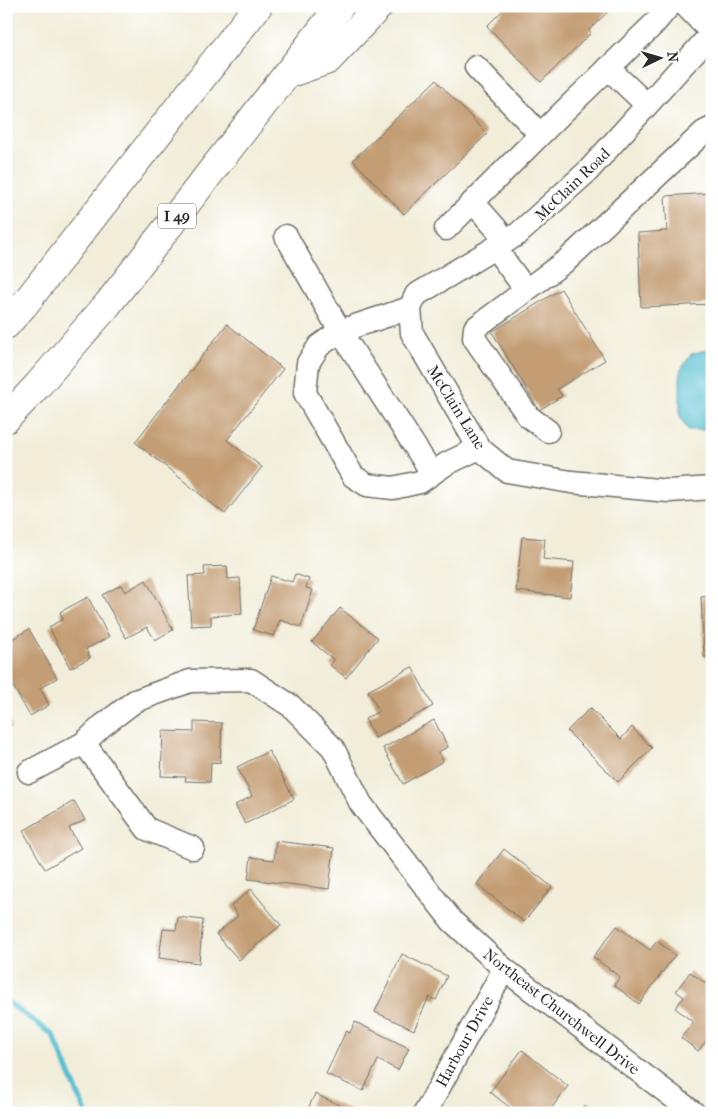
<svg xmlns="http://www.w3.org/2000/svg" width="718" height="1119" viewBox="0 0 718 1119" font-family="'IM FELL French Canon',serif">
	<rect width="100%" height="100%" fill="#fff"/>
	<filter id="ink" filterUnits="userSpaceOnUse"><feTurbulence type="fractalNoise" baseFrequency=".02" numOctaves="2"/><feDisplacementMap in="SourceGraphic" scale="10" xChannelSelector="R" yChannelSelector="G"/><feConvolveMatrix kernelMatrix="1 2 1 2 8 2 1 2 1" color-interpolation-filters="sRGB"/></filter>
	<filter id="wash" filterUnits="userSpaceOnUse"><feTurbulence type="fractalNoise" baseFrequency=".0096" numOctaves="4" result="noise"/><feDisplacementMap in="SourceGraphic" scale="20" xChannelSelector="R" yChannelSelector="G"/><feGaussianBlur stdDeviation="1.12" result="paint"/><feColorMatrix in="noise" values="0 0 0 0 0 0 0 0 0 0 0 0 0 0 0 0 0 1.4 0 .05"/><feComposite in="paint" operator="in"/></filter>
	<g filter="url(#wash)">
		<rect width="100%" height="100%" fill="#f1edd9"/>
		<path fill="#53bed0" stroke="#3f747e" d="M712,348v82h-24l-8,-13v-46l11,-17z"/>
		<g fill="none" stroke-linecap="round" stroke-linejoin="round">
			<path stroke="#53bed0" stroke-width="5.5" d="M6,1001l47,34 33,78"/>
		</g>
		<g id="blocks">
			<g fill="#c39d73">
				<path d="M507,6h107l-25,24 2,3 -50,49 -54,-56z"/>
				<path d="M436,80l51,54 -83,80 -51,-54z"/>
				<path d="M712,193v111l-71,3 -3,-74 29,-2 -2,-35z"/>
				<path d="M561,289l44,71 -48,29 5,7 -23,14 -47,-78z"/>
				<path d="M227,324l56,45 -56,71 35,27 -37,47 -90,-72z"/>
				<path d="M522,537l23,2 -2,20 31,3 -4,35 -54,-6z"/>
				<path d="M227,566l1,13 12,-1 2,36 -31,2v9l-20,1 -3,-50 17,-1 -1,-8z"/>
				<path d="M295,574l14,5 -3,9 7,2 -12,37 -21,-7 -6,16 -21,-6 18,-54 21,6z"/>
				<path d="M146,580l27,50 -18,10 -8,-13 -21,11 -24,-43 19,-10 4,7z"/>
				<path d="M712,596v61h-8l-3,-60z"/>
				<path d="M88,597l21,40 -23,12 4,9 -20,10 -21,-41 14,-8 -3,-7z"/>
				<path d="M340,608l38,30 -32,40 -16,-13 4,-5 -22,-18z"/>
				<path d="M29,629l28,49 -17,10 9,17 -19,11 -24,-42v-31z"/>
				<path d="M412,667l21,39 -58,32 -10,-19 14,-8 -11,-20z"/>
				<path d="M590,708l31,31 11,-12 20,21 -34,34 -51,-51z"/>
				<path d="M6,716l6,9 -6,4z"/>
				<path d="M434,720l14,27 -10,5 5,9 -40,23 -20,-36z"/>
				<path d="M194,722l28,1 -2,40 -9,-1 -1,20 -25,-1 1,-4 -25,-1 2,-45 31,1z"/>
				<path d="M269,751l25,48 -49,25 -10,-19 17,-9 -15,-29z"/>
				<path d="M74,801l11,19 -16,8 12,20 -36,21 -22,-38z"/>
				<path d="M276,841l58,7 -5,41 -81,-10 3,-22 23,3z"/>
				<path d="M504,849l48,38 -28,35 -47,-38z"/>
				<path d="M251,889l30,36 -42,35 -23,-26 22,-18 -7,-10z"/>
				<path d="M178,917l25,3 -4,43 -40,-5 4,-29 13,1z"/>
				<path d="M617,926l33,24 7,-9 18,14 -36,49 -25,-19 6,-8 -27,-20z"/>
				<path d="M402,954l45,22 -11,24 -7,-3 -15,33 -39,-18z"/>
				<path d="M690,972l22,16v46l-14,17 -17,-13 12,-16 -18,-14 9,-11 -8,-6z"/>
				<path d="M355,1022l54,26 -11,22 -20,-10 -15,31 -37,-17 20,-43 4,2z"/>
				<path d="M522,1050l46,36 -20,27h-31l-27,-21z"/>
				<path d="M315,1094l42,19h-51z"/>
				<path d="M584,1105l10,8h-15z"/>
			</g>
		</g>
	</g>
	<g filter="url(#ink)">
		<use href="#blocks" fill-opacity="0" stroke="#706f68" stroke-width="1"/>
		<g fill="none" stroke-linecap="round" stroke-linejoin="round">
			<defs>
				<g id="minor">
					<path d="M686,6l26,27"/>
					<path d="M712,35l-10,9 -114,127 -70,63 -102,61 -6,13 2,25 67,115 28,23 64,11 98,9 43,-3"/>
					<path d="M476,67l64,67"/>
					<path d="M608,68l39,37"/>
					<path d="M473,202l34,39"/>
					<path d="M446,229l117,-117 91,-88 15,-18"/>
					<path d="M286,236l54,95 92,142"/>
					<path d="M495,248l31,42"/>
					<path d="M410,308l-70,23 -21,15 -11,17 -3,30 48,83 14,9 26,3 27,-6 26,-18 33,-16"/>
					<path d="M548,431l-20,-15 -54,-78 1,-10 92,-68 137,-128 8,-4"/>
					<path d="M84,743l63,86 46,19"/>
					<path d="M29,772l55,-29 18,-17 33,-25 55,-20 61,-1 40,26 42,42 28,56 91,117 52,48 190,144"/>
					<path d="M425,1113l79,-144"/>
				</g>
				<g id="highway">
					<path d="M287,74l41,-14 51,-54"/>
					<path d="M6,325l17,-19 235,-300"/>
					<path d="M6,419l32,-34 70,-81 232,-298"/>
				</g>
			</defs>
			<use href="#minor" stroke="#706f68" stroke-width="25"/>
			<use href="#highway" stroke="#706f68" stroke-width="30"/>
			<use href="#minor" stroke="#fff" stroke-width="22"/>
			<use href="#highway" stroke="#fff" stroke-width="28"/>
		</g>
	</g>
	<g text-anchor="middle" stroke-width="4.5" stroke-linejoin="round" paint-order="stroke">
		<rect fill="#fff" stroke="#6b6b6b" stroke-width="1" x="158" y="203.5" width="38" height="25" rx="4"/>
		<g font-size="15" font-weight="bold" fill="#2b2b2b">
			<text x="177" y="221">I 49</text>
		</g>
		<g font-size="16" fill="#2b2b2b" stroke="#fff">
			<text transform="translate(572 184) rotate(-44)" y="6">McClain Road</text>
			<text transform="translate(457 407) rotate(58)" y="6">McClain Lane</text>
			<text transform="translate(562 1011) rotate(38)" y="6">Northeast Churchwell Drive</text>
			<text transform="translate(464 1041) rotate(-61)" y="6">Harbour Drive</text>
		</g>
	</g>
	<rect width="718" height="1119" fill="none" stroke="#fff" stroke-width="25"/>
	<g transform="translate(660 58) rotate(85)" stroke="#ffffff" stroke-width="4" paint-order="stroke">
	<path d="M0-4L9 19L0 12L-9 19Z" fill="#2b2b2b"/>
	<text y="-8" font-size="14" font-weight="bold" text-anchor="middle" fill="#2b2b2b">N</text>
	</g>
</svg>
